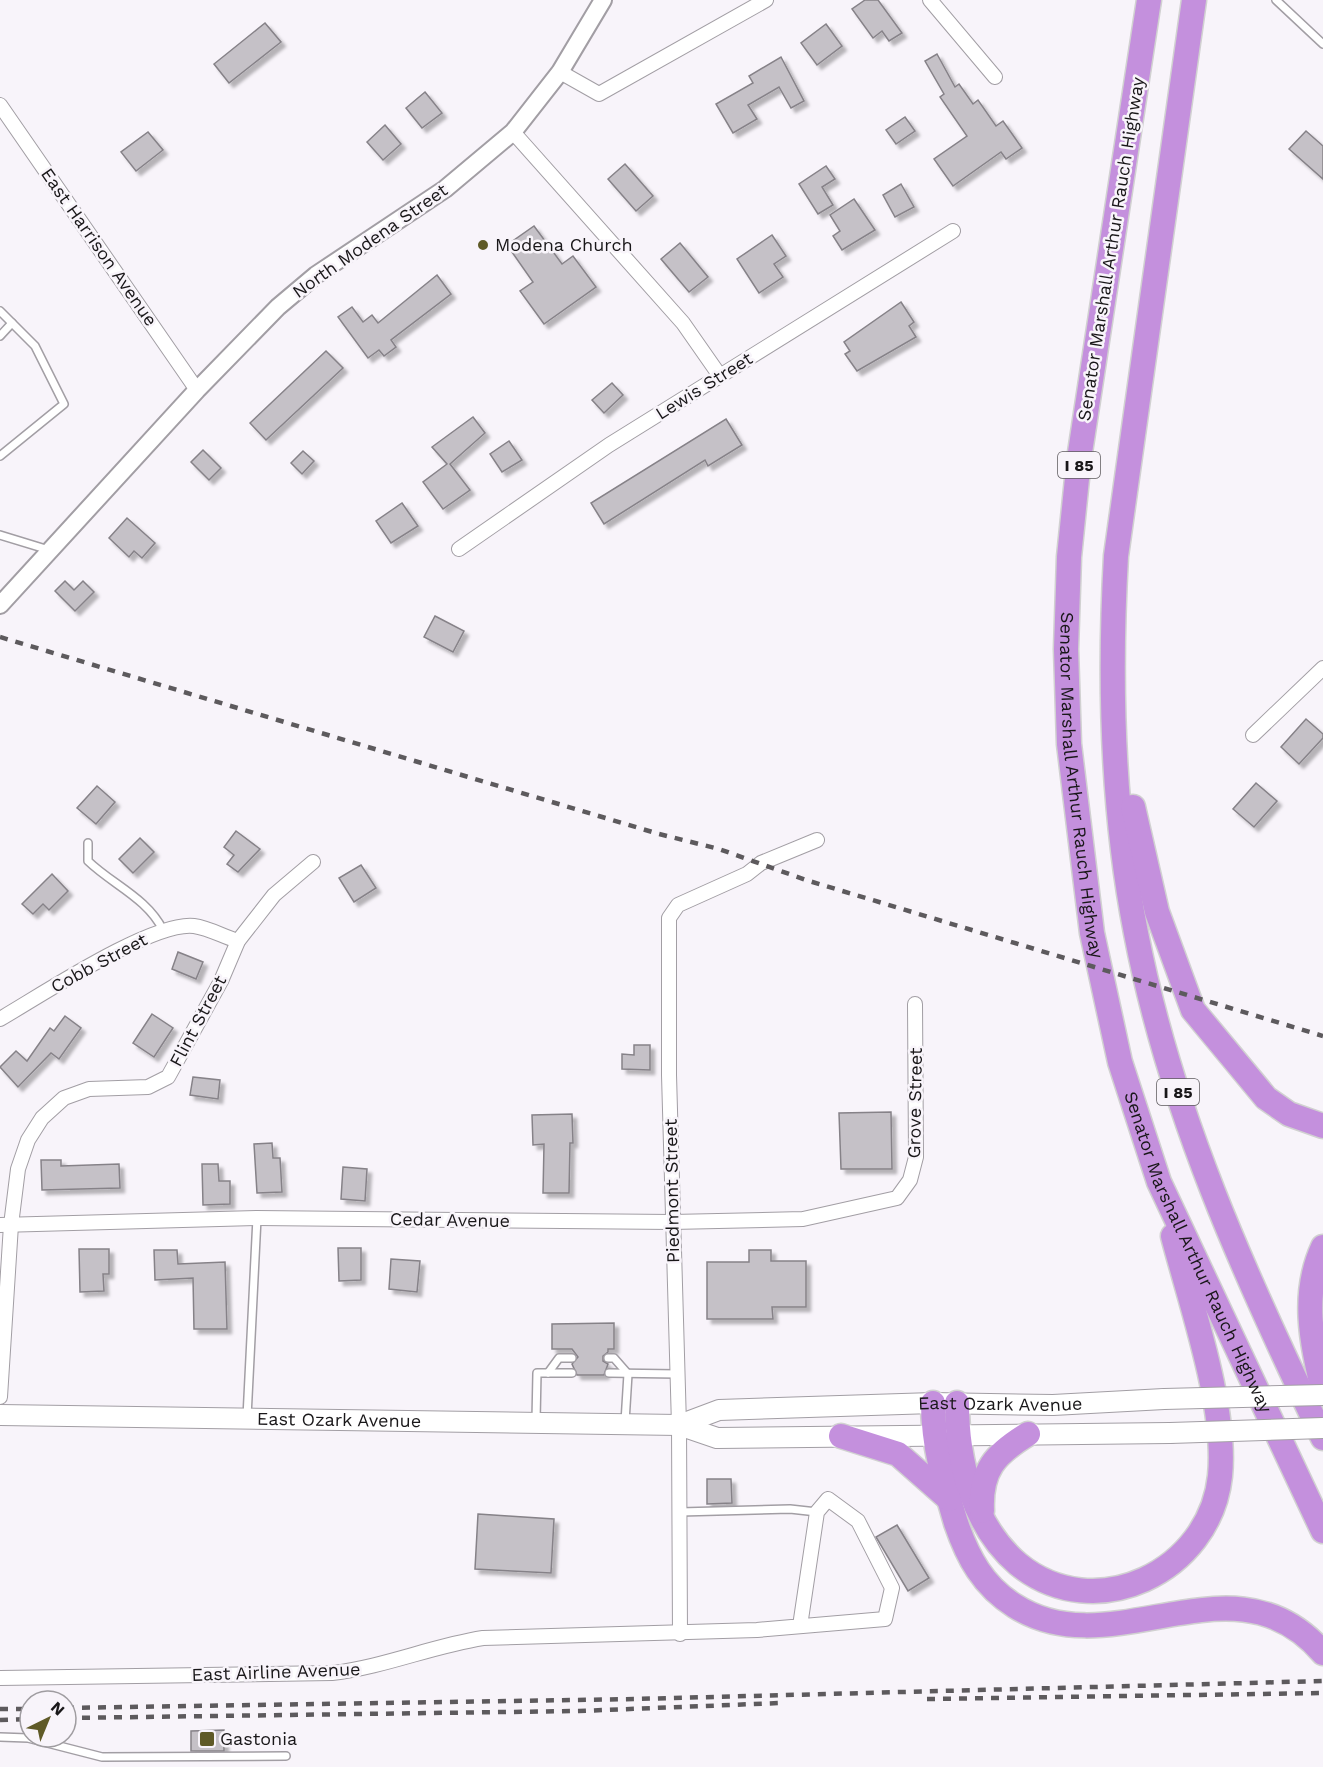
<svg xmlns="http://www.w3.org/2000/svg" width="1323" height="1767" viewBox="0 0 1323 1767" font-family="'Work Sans',sans-serif">
	<defs>
		<filter id="shadow"><feDropShadow dx="4.5" dy="4.5" stdDeviation="1.5" flood-color="#0004"/></filter>
	</defs>
	<rect width="100%" height="100%" fill="#f8f4fa"/>
	<g fill="#c5c1c7" stroke="#868288" stroke-width="1.5" filter="url(#shadow)">
		<path d="M865,0h13l24,33 -13,8 -7,-10 -9,7 -21,-29z"/>
		<path d="M265,23l16,19 -52,41 -15,-19z"/>
		<path d="M826,24l16,22 -25,19 -16,-22z"/>
		<path d="M937,54l18,33 4,-3 14,20 5,-4 18,26 7,-5 19,27 -16,11 -5,-7 -48,34 -19,-27 33,-23 -27,-39 4,-3 -19,-33z"/>
		<path d="M781,57l23,44 -13,7 -12,-21 -31,18 9,14 -24,14 -17,-29 37,-21 -4,-7z"/>
		<path d="M425,92l17,21 -20,15 -16,-20z"/>
		<path d="M905,117l10,14 -19,13 -10,-14z"/>
		<path d="M385,125l16,19 -18,16 -16,-18z"/>
		<path d="M1306,131l17,15v33l-34,-30z"/>
		<path d="M148,132l15,18 -27,21 -15,-19z"/>
		<path d="M625,164l28,32 -17,15 -28,-32z"/>
		<path d="M826,166l9,13 -13,8 11,18 -15,9 -19,-30z"/>
		<path d="M901,184l13,23 -19,10 -12,-22z"/>
		<path d="M854,199l21,31 -33,20 -9,-14 7,-5 -10,-16z"/>
		<path d="M534,226l28,38 11,-8 23,31 -52,37 -24,-33 13,-9 -26,-37z"/>
		<path d="M772,235l14,21 -12,8 9,13 -24,16 -22,-34z"/>
		<path d="M680,243l28,34 -19,15 -28,-33z"/>
		<path d="M437,275l14,19 -60,46 5,7 -12,9 -5,-6 -11,8 -30,-41 14,-10 11,15 9,-7 6,8z"/>
		<path d="M901,302l13,20 -5,4 7,11 -59,34 -12,-17 5,-3 -6,-9z"/>
		<path d="M326,351l17,17 -77,72 -16,-17z"/>
		<path d="M612,383l11,12 -19,18 -12,-13z"/>
		<path d="M473,417l12,16 -35,31 20,26 -27,19 -20,-27 24,-18 -15,-17z"/>
		<path d="M726,419l16,26 -34,21 -3,-6 -101,64 -13,-21z"/>
		<path d="M509,441l13,19 -20,12 -12,-18z"/>
		<path d="M203,450l18,18 -12,12 -18,-18z"/>
		<path d="M303,451l11,10 -12,13 -11,-11z"/>
		<path d="M402,503l16,23 -27,17 -15,-22z"/>
		<path d="M127,518l28,25 -13,15 -8,-7 -5,6 -20,-19z"/>
		<path d="M65,581l9,9 9,-9 11,11 -19,19 -20,-20z"/>
		<path d="M435,616l29,15 -11,21 -29,-15z"/>
		<path d="M1306,719l17,15v4l-24,26 -18,-17z"/>
		<path d="M1256,783l21,18 -23,26 -21,-18z"/>
		<path d="M97,786l18,16 -19,22 -19,-16z"/>
		<path d="M236,831l24,18 -22,23 -11,-8 7,-9 -10,-8z"/>
		<path d="M140,838l14,14 -21,21 -14,-14z"/>
		<path d="M361,865l15,23 -22,14 -15,-24z"/>
		<path d="M52,874l16,17 -19,19 -6,-6 -10,10 -11,-10z"/>
		<path d="M178,952l25,10 -7,17 -24,-10z"/>
		<path d="M152,1014l21,14 -19,29 -21,-14z"/>
		<path d="M65,1016l16,12 -22,31 -8,-6 -33,34 -18,-20 16,-16 11,10 23,-33 4,3z"/>
		<path d="M634,1045h16v25l-28,-1v-15l12,1z"/>
		<path d="M193,1077l27,3 -2,19 -28,-4z"/>
		<path d="M891,1112l1,57h-51l-2,-56z"/>
		<path d="M572,1114l1,29h-3l-1,50h-26l1,-49 -11,1 -1,-30z"/>
		<path d="M272,1143l1,15h7l2,34 -25,1 -3,-49z"/>
		<path d="M41,1160h20v6l58,-2 1,24 -78,2z"/>
		<path d="M202,1164h16l1,17h11v23l-27,1z"/>
		<path d="M343,1167l24,2 -2,32 -24,-2z"/>
		<path d="M338,1248h23v32l-22,1z"/>
		<path d="M79,1249h30v25h-6l1,17 -24,1z"/>
		<path d="M154,1250h23l1,14 47,-2 2,67h-33l-1,-51 -38,2z"/>
		<path d="M749,1250h22v11h35v46h-34l1,12h-66v-57h42z"/>
		<path d="M391,1259l29,2 -3,31 -28,-3z"/>
		<path d="M614,1323v26h-6v3l-5,4v5l5,3 -4,11h-27l-5,-11 6,-7 -6,-8h-20v-25z"/>
		<path d="M707,1479h24l1,24 -25,1z"/>
		<path d="M478,1514l76,5 -3,54 -76,-4z"/>
		<path d="M897,1525l32,53 -21,13 -32,-54z"/>
		<path d="M224,1730v21h-33v-20z"/>
	</g>
	<g fill="none" stroke-linecap="round" stroke-linejoin="round">
		<defs>
			<g id="service">
				<path d="M1276,0l47,44"/>
				<path d="M0,311l35,35 29,58 -64,52"/>
				<path d="M0,336l12,-13"/>
				<path d="M0,535l49,15"/>
				<path d="M88,843v18c25,24 59,37 75,69"/>
				<path d="M608,1358h6l14,16 -3,48"/>
				<path d="M548,1373l11,-15h13"/>
				<path d="M609,1373l68,1"/>
				<path d="M247,1417l10,-199"/>
				<path d="M536,1420l1,-47h35"/>
				<path d="M680,1512l110,-3 27,3"/>
				<path d="M0,1737l28,1 74,19 184,-1"/>
			</g>
			<g id="minor">
				<path d="M930,0l65,77"/>
				<path d="M560,72l39,22 167,-94"/>
				<path d="M0,105l197,285"/>
				<path d="M513,132l170,191 37,53"/>
				<path d="M459,549l150,-104 344,-214"/>
				<path d="M1253,735l70,-67"/>
				<path d="M0,1019c40,-23 152,-98 194,-93 15,2 30,11 44,15"/>
				<path d="M0,1225l257,-7 415,4 131,-3 94,-21 13,-18 6,-23 -1,-153"/>
				<path d="M0,1397l11,-172 7,-56 10,-29 14,-22 22,-20 25,-9 59,-2 20,-10 53,-96 17,-40 36,-46 39,-33"/>
				<path d="M680,1634l-1,-209 -10,-350v-157l9,-13 69,-31 14,-11 56,-23"/>
				<path d="M0,1678l332,-5c52,-6 100,-27 151,-35l274,-8 128,-11 7,-31 -34,-67 -30,-22 -11,13 -17,114"/>
			</g>
			<path id="tertiary" d="M0,605l197,-215 81,-83 38,-32 129,-86 68,-57 47,-60 43,-72"/>
			<g id="secondary">
				<path id="s1" d="M0,1415l679,10 38,13 453,-5"/>
				<path id="s2" d="M679,1425l40,-15 214,-7 120,2 111,-6"/>
			</g>
			<g id="motorway">
				<path id="s3" d="M1149,0l-70,459 -10,98 -3,92 3,95 23,189 28,129 39,120 164,349"/>
				<path d="M1194,0l-78,556c-7,124 -4,254 20,377 34,178 109,343 187,505"/>
				<path d="M1133,807l24,105 36,98 73,88 23,16 34,12"/>
				<path d="M1323,1247c-22,48 -11,95 0,144"/>
				<path d="M933,1403c0,42 11,80 23,120 12,35 27,63 59,83 99,63 219,-57 308,47"/>
				<path d="M957,1403c0,57 15,122 61,161 77,63 192,8 202,-88 7,-69 -29,-171 -47,-240"/>
				<path d="M841,1436l57,18 51,45"/>
				<path d="M982,1511c-2,-41 13,-57 46,-77"/>
			</g>
		</defs>
		<use href="#service" stroke="#a29ea4" stroke-width="10"/>
		<use href="#minor" stroke="#a29ea4" stroke-width="16"/>
		<use href="#tertiary" stroke="#a29ea4" stroke-width="20"/>
		<use href="#secondary" stroke="#a29ea4" stroke-width="22"/>
		<use href="#motorway" stroke="#d1d1d1" stroke-width="27"/>
		<use href="#service" stroke="#fff" stroke-width="7"/>
		<use href="#minor" stroke="#fff" stroke-width="14"/>
		<use href="#tertiary" stroke="#fff" stroke-width="16"/>
		<use href="#secondary" stroke="#fff" stroke-width="20"/>
		<use href="#motorway" stroke="#c490dd" stroke-width="24"/>
		<g stroke="#5d5a5d" stroke-width="4.5" stroke-dasharray="8 8" stroke-linecap="butt">
			<path d="M0,637l659,197 60,15 87,31 517,156"/>
			<path d="M927,1699l396,-6"/>
			<path d="M66,1708l569,-9 688,-18"/>
			<path d="M0,1709h30"/>
			<path d="M66,1718l513,-7 201,-8"/>
			<path d="M0,1720l30,-1"/>
		</g>
		<defs>
			<g id="secondary-bridge">
				<path d="M1164,1399l159,-4"/>
				<path d="M1170,1433l153,-5"/>
			</g>
		</defs>
		<use href="#secondary-bridge" stroke="#a29ea4" stroke-width="22" stroke-linecap="butt"/>
		<use href="#secondary-bridge" stroke="#fff" stroke-width="20"/>
	</g>
	<g fill="#5f5a27" stroke="#f8f4fa" stroke-width="2">
		<circle cx="483" cy="245" r="6"/>
		<rect x="199" y="1731" width="16" height="16" rx="3"/>
	</g>
	<g text-anchor="middle" stroke-width="5" stroke-linejoin="round" paint-order="stroke">
		<g fill="#f8f4fa" stroke="#5c595c" stroke-width="1.5">
			<rect x="1058" y="452" width="42" height="26" rx="4.5"/>
			<rect x="1157" y="1079" width="42" height="26" rx="4.5"/>
		</g>
		<g font-size="16" font-weight="bold" fill="#191719">
			<text x="1079" y="471">I 85</text>
			<text x="1178" y="1098">I 85</text>
		</g>
		<g font-size="18" fill="#191719" stroke="#f8f4fa">
			<text transform="translate(370 241) rotate(-35)" y="6">North Modena Street</text>
			<text transform="translate(99 247) rotate(55)" y="6">East Harrison Avenue</text>
			<text transform="translate(1111 249) rotate(-81)" y="6">Senator Marshall Arthur Rauch Highway</text>
			<text transform="translate(704 386) rotate(-32)" y="6">Lewis Street</text>
			<text dy="6" stroke="none"><textPath href="#s3" startOffset="792">Senator Marshall Arthur Rauch Highway</textPath></text>
			<text transform="translate(99 963) rotate(-28)" y="6">Cobb Street</text>
			<text transform="translate(198 1021) rotate(-62)" y="6">Flint Street</text>
			<text transform="translate(915 1103) rotate(-89)" y="6">Grove Street</text>
			<text transform="translate(672 1191) rotate(-91)" y="6">Piedmont Street</text>
			<text transform="translate(450 1220) rotate(1)" y="6">Cedar Avenue</text>
			<text dy="6" stroke="none"><textPath href="#s3" startOffset="1278">Senator Marshall Arthur Rauch Highway</textPath></text>
			<text dy="6" stroke="none"><textPath href="#s2" startOffset="324">East Ozark Avenue</textPath></text>
			<text dy="6" stroke="none"><textPath href="#s1" startOffset="339">East Ozark Avenue</textPath></text>
			<text transform="translate(276 1672) rotate(-2)" y="6">East Airline Avenue</text>
		</g>
		<g font-size="18" fill="#191719" stroke="#f8f4fa" text-anchor="start">
			<text x="495" y="251">Modena Church</text>
			<text x="220" y="1745">Gastonia</text>
		</g>
	</g>
	<g transform="translate(48 1719) rotate(43)"><circle r="28" fill="#f8f4fa" stroke="#9f9ca0" stroke-width="1.5"/>
	<path d="M0-4.5L10 22L0 15L-10 22Z" fill="#5f5a27"/>
	<text y="-9" font-size="16" font-weight="bold" text-anchor="middle" fill="#191719">N</text>
	</g>
</svg>
